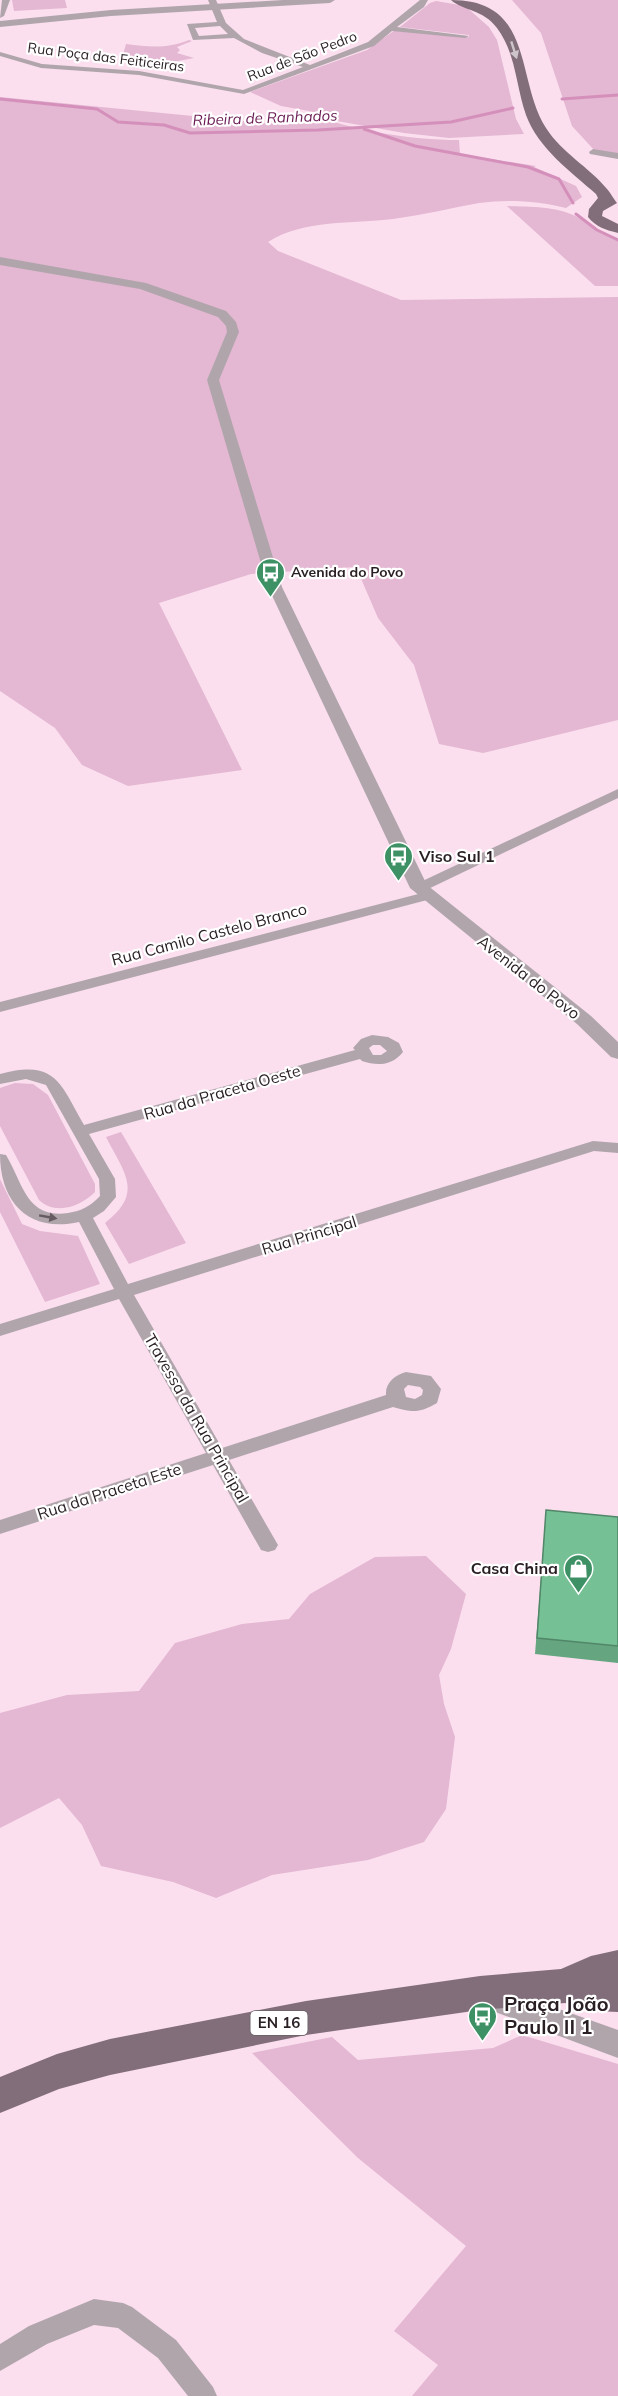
<svg xmlns="http://www.w3.org/2000/svg" width="618" height="2396" viewBox="0 0 618 2396" font-family="Mulish,sans-serif">
	<rect width="100%" height="100%" fill="#fbdfef"/>
	<g fill="#e4b7d2">
		<path d="M12,0h53l2,8 -53,3z"/>
		<path d="M512,0h106v155l-22,-3 -24,-26 -31,-93z"/>
		<path d="M436,1l29,5 24,21 8,13 19,79 8,15 -75,4 -45,-5 -67,-12 -28,-10 -28,-5 -31,-14 117,-42 28,-20 74,7v-2l-69,-8 30,-24z"/>
		<path d="M189,40l3,1 -15,6 3,3 -3,3 17,5 -42,8 -30,-8 4,-14c23,3 41,5 63,-4z"/>
		<path d="M0,97l285,28 12,-3 9,-9c47,17 102,27 153,27l1,14 76,12 -2,1 42,19 6,11 -16,11c-27,-7 -59,-9 -87,-5 -28,5 -56,12 -86,16 -41,5 -89,0 -125,23l10,9 123,49 217,-3v423l-135,33 -44,-9 -25,-79 -36,-47 -22,-51 -105,7 -92,29 83,167 -114,16 -46,-21 -27,-37 -55,-37z"/>
		<path d="M507,206c22,1 50,0 70,11 14,7 26,16 41,23v46h-23z"/>
		<path d="M15,1083l18,1 15,11 47,89v8c-14,14 -39,24 -56,8l-39,-74v-38z"/>
		<path d="M121,1132l65,111 -57,21 -24,-41c39,-30 20,-49 1,-86z"/>
		<path d="M0,1179l22,45 18,7 38,5 22,48 -55,18 -45,-90z"/>
		<path d="M426,1556l40,38 -15,55 -12,26 5,29 11,33 -9,72 -22,33 -56,18 -96,15 -56,23 -43,-16 -72,-16 -19,-41 -23,-27 -59,30v-115l67,-18 72,-4 36,-48 67,-19 47,-5 21,-25 65,-37z"/>
		<path d="M522,2035l96,29v332h-206l26,-31 -44,-34 72,-85 -108,-88 -106,-105 80,-16 26,23 135,-12z"/>
	</g>
	<g fill="none" stroke-linecap="round" stroke-linejoin="round">
		<g stroke="#d490bb" stroke-width="3">
			<path d="M0,99l97,10 21,13 46,3 26,8 128,-3 133,-8 62,-14"/>
			<path d="M562,99l56,-4"/>
			<path d="M364,129l51,17 113,21 31,12 14,24"/>
			<path d="M576,214l21,16 21,10"/>
		</g>
		<g fill="#b1a5ac" fill-rule="evenodd">
			<path d="M2,0h8l-6,16 -4,2z"/>
			<path d="M208,0h8l10,23 18,16 66,26 58,-23 52,-42h8l-4,7 -27,20 72,9 -4,2 -73,-7 -18,15 -130,48 -105,-19 -98,-7 -41,-12v-4l42,12 97,7 104,19 60,-23 -41,-14 -28,-15 -41,2 -6,-16 30,-2zM220,26l8,8 -29,2 -4,-8z"/>
			<path d="M593,149l25,4v6l-28,-5 -1,-2z"/>
			<path d="M618,789v9l-194,93 -5,1 -7,-4 2,-3z"/>
			<path d="M426,892l7,4 -2,3 -431,113v-10z"/>
			<path d="M372,1035l16,2 11,6 4,9c-11,14 -26,14 -41,9l-2,-2 -271,75 26,45 1,18 -12,14 -11,7 35,66 465,-143 25,2v10l-24,-2 -460,144 88,153 164,-53c-1,-12 9,-20 20,-23l25,4 10,13 -4,14c-18,10 -23,10 -44,4l-164,53 49,85 -3,5 -7,2 -7,-2 -48,-85 -213,69v-14l206,-67 -87,-154 -119,37v-12l114,-35 -35,-67c-50,11 -79,-19 -79,-68l6,1c17,28 20,64 62,58 13,-2 23,-7 32,-17l-1,-17 -53,-94 -20,-6 -26,5v-10c56,-15 60,9 84,51l271,-75 -2,-2 8,-9zM373,1045h7l7,6 -6,4h-8l-4,-7zM408,1385l12,2 3,3 -1,5 -7,4 -9,-2 -2,-8z"/>
			<path d="M94,2299l29,4 9,4 44,33 37,47 4,9h-29l-30,-38 -40,-30 -24,-3 -47,19 -47,27v-27l29,-18z"/>
		</g>
		<g fill="#b1a5ac" fill-rule="evenodd">
			<path d="M283,0h52l-5,3 -219,13 -111,11v-6l111,-11z"/>
			<path d="M0,257l146,26 80,28 10,11 3,10 -20,48 63,207 145,298 164,131 27,26v17l-7,-2 -34,-33 -167,-136 -142,-301 -61,-207 20,-48 -1,-6 -8,-9 -78,-28 -140,-24z"/>
			<path d="M489,1984l129,46v28l-139,-52 -4,-9 4,-9z"/>
		</g>
		<g fill="#826e7a" fill-rule="evenodd">
			<path d="M451,0c84,0 64,79 95,128 16,25 43,39 61,61 5,6 6,9 10,14l-14,8 -1,5 16,8v9c-12,-3 -22,-6 -30,-16l1,-8 9,-11 -2,-4c-25,-22 -58,-46 -70,-79 -10,-28 -10,-62 -29,-87 -14,-19 -34,-17 -46,-28z"/>
			<path d="M618,1950v62l-24,-1 -29,-8 -85,7 -174,25 -196,40 -51,14 -59,24v-36l57,-23 53,-15 196,-38 174,-25 81,-7 30,-13z"/>
		</g>
	</g>
	<path fill="#65a580" d="M618,1517v146l-83,-9 10,-127z"/>
	<path fill="#75c095" stroke="#528668" stroke-width="1.5" d="M546,1510l72,7v129l-81,-8z"/>
	<defs><path id="oneway-solid" d="M-6-.8H1V-3.2L6.5 0L1 3.2V.8H-6Z" transform="scale(1.5)"/></defs>
	<use fill="#cdc5ca" href="#oneway-solid" transform="translate(514 50) rotate(72)"/>
	<use fill="#665b61" href="#oneway-solid" transform="translate(48 1217) rotate(10)"/>
	<defs>
		<symbol id="bus-pin" viewBox="-11 -11 22 30"><path d="M0 17L-7.5 6A9.5 9.5 0 1 1 7.5 6Z" fill="#3d9164" stroke="#fff"/><path d="M-5-6H5V4H4V6H2V4H-2V6H-4V4H-5ZM-3.5-4V0h7V-4ZM-3.5 1.2v1.5H-2V1.2ZM2 1.2v1.5H3.5V1.2Z" fill="#fff"/></symbol>
		<symbol id="shop-pin" viewBox="-11 -11 22 30"><path d="M0 17L-7.5 6A9.5 9.5 0 1 1 7.5 6Z" fill="#3d9164" stroke="#fff"/><path d="M-5-2.5h2.3a2.7 3.5 0 0 1 5.4 0H5L5.5 6h-11ZM-1.5-2.5h3a1.5 2.3 0 0 0-3 0Z" fill="#fff"/></symbol>
	</defs>
	<g fill-rule="evenodd">
		<use href="#bus-pin" x="254" y="556" width="33" height="45"/>
		<use href="#bus-pin" x="382" y="840" width="33" height="45"/>
		<use href="#shop-pin" x="562" y="1552" width="33" height="45"/>
		<use href="#bus-pin" x="466" y="2000" width="33" height="45"/>
	</g>
	<g text-anchor="middle" stroke-width="4.5" stroke-linejoin="round" paint-order="stroke">
		<g font-size="14" fill="#281e24" stroke="#fff">
			<text transform="translate(302 56) rotate(-21)" y="5">Rua de São Pedro</text>
			<text transform="translate(106 57) rotate(7)" y="5">Rua Poça das Feiticeiras</text>
		</g>
		<g font-size="14" font-weight="bold" fill="#281e24" stroke="#fff" text-anchor="start">
			<text x="291" y="577">Avenida do Povo</text>
		</g>
		<g font-size="15" font-style="italic" fill="#6a1b53" stroke="#fff">
			<text transform="translate(265 118) rotate(-2)" y="5">Ribeira de Ranhados</text>
		</g>
		<rect fill="#fff" stroke="#686266" stroke-width="1.5" x="250.5" y="2011" width="57" height="24" rx="4.5"/>
		<g font-size="15" font-weight="bold" fill="#281e24">
			<text x="279" y="2028">EN 16</text>
		</g>
		<g font-size="16" font-weight="bold" fill="#281e24" stroke="#fff" text-anchor="start">
			<text x="419" y="862">Viso Sul 1</text>
			<text x="558" y="1574" text-anchor="end">Casa China</text>
		</g>
		<g font-size="16" fill="#281e24" stroke="#fff">
			<text transform="translate(209 934) rotate(-15)" y="6">Rua Camilo Castelo Branco</text>
			<text transform="translate(529 977) rotate(38)" y="6">Avenida do Povo</text>
			<text transform="translate(222 1092) rotate(-16)" y="6">Rua da Praceta Oeste</text>
			<text transform="translate(309 1235) rotate(-17)" y="6">Rua Principal</text>
			<text transform="translate(197 1418) rotate(60)" y="6">Travessa da Rua Principal</text>
			<text transform="translate(109 1491) rotate(-18)" y="6">Rua da Praceta Este</text>
		</g>
		<g font-size="20" font-weight="bold" fill="#281e24" stroke="#fff" text-anchor="start">
			<text x="504" y="2011">Praça João<tspan x="504" dy="23">Paulo II 1</tspan></text>
		</g>
	</g>
</svg>
